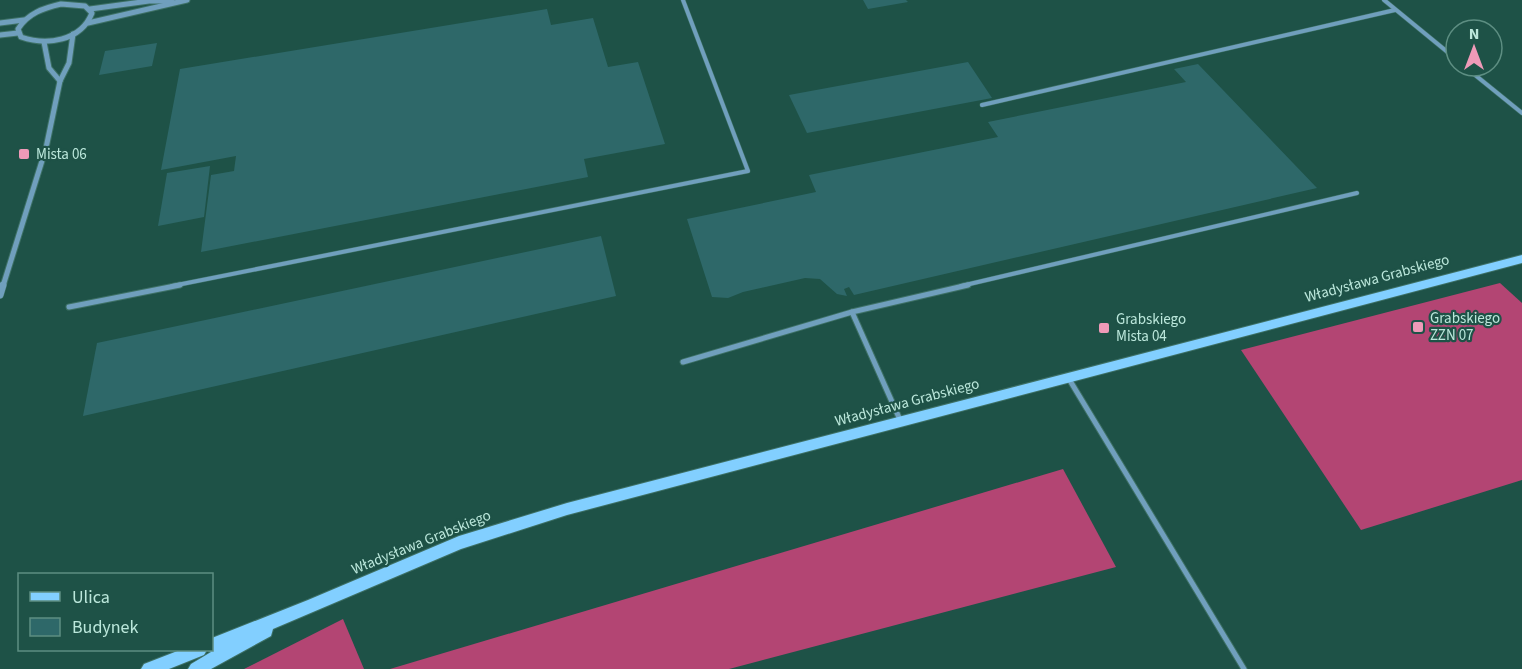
<svg xmlns="http://www.w3.org/2000/svg" width="1522" height="669" viewBox="0 0 1522 669" font-family="'Source Sans 3',sans-serif">
	<rect width="100%" height="100%" fill="#1e5247"/>
	<g fill="#b34573">
		<path d="M1500,283l22,20v177l-161,50 -120,-180z"/>
		<path d="M1063,469l53,98 -387,102h-339z"/>
		<path d="M343,619l21,50h-120z"/>
	</g>
	<g fill="#2e6869">
		<path d="M863,0h43l2,2 -40,7z"/>
		<path d="M547,9l4,16 42,-7 15,49 30,-5 27,82 -81,15 4,18 -387,75 10,-77 23,-4 2,-15 -75,14 19,-101z"/>
		<path d="M157,43l-5,23 -53,9 6,-24z"/>
		<path d="M968,62l24,36 -185,35 -18,-38z"/>
		<path d="M1198,64l119,124 -463,107 -5,-8 -5,2 3,7 -10,-2 -17,-15 -15,-1 -62,14 -15,6 -16,-1 -25,-78 129,-27 -7,-17 189,-38 -10,-15 198,-40 -12,-13z"/>
		<path d="M210,166l-6,51 -46,9 9,-53z"/>
		<path d="M601,236l15,60 -533,120 14,-73z"/>
	</g>
	<g fill="none" stroke-linecap="round" stroke-linejoin="round">
		<defs>
			<g id="lane-far1">
				<path d="M1384,0l72,59"/>
				<path d="M1464,66l58,47"/>
				<path d="M982,105l413,-95"/>
				<path d="M172,286l576,-115 -65,-171"/>
				<path d="M961,286l396,-93"/>
			</g>
			<g id="lane">
				<path d="M69,307l111,-22"/>
				<path d="M683,362l169,-50"/>
				<path d="M1069,379l175,290"/>
				<path d="M901,422l-49,-110 116,-27"/>
			</g>
			<g id="street-far1">
				<path d="M61,4l24,2 7,7c-11,28 -45,33 -71,24l-3,-8c10,-16 26,-21 43,-25z"/>
				<path d="M90,9l59,-8h23"/>
				<path d="M0,23l24,-3"/>
				<path d="M88,23l99,-23"/>
				<path d="M0,35l18,-2"/>
				<path d="M44,42l5,26 11,13"/>
				<path d="M3,286l43,-138 14,-67 9,-18 4,-29"/>
			</g>
			<path id="street" d="M0,295l3,-10"/>
			<path id="secondary" d="M1522,255v8l-955,252 -106,34 -188,80 -2,7 -60,33h-23l3,-5 20,-12 -4,-2 -3,5 -35,14h-28l3,-5 36,-14h32v-12l96,-38 151,-64 108,-33z"/>
		</defs>
		<use href="#lane-far1" stroke="#3d7065" stroke-width="5"/>
		<use href="#lane" stroke="#3d7065" stroke-width="7"/>
		<use href="#street-far1" stroke="#3d7065" stroke-width="7"/>
		<use href="#street" stroke="#3d7065" stroke-width="8"/>
		<use href="#secondary" stroke="#3d7065" stroke-width="2"/>
		<use href="#lane-far1" stroke="#709fbd" stroke-width="4"/>
		<use href="#lane" stroke="#709fbd" stroke-width="5"/>
		<use href="#street-far1" stroke="#709fbd" stroke-width="5"/>
		<use href="#street" stroke="#709fbd" stroke-width="7"/>
		<use href="#secondary" fill="#82cfff" fill-rule="evenodd"/>
	</g>
	<g fill="#ef9ab8" stroke="#1e5247" stroke-width="2">
		<rect x="18" y="148" width="12" height="12" rx="3"/>
		<rect x="1412" y="321" width="12" height="12" rx="3"/>
		<rect x="1098" y="322" width="12" height="12" rx="3"/>
	</g>
	<g text-anchor="middle" stroke-width="4.5" stroke-linejoin="round" paint-order="stroke">
		<g font-size="15" fill="#bbe7db" stroke="#1e5247" text-anchor="start">
			<text x="36" y="159">Mista 06</text>
			<text x="1430" y="323">Grabskiego<tspan x="1430" dy="17">ZZN 07</tspan></text>
			<text x="1116" y="324">Grabskiego<tspan x="1116" dy="17">Mista 04</tspan></text>
		</g>
		<g font-size="15" fill="#bbe7db" stroke="#1e5247">
			<text transform="translate(1377 278) rotate(-15)" y="5">Władysława Grabskiego</text>
			<text transform="translate(907 402) rotate(-15)" y="5">Władysława Grabskiego</text>
			<text transform="translate(421 542) rotate(-22)" y="5">Władysława Grabskiego</text>
		</g>
	</g>
	<rect x="18" y="573" width="195" height="78" fill="#1e5247" stroke="#5d8e82" stroke-width="1.5"/>
	<rect x="30" y="592" width="30" height="9" fill="#82cfff" stroke="#5d8e82" stroke-width="1.5"/>
	<text x="72" y="603" font-size="18" fill="#bbe7db">Ulica</text>
	<rect x="30" y="618" width="30" height="18" fill="#2e6869" stroke="#5d8e82" stroke-width="1.5"/>
	<text x="72" y="633" font-size="18" fill="#bbe7db">Budynek</text>
	<g transform="translate(1474 48)"><circle r="28" fill="#1e5247" stroke="#5d8e82" stroke-width="1.5"/>
	<path d="M0-4.5L10 22L0 15L-10 22Z" fill="#ef9ab8"/>
	<text y="-9" font-size="16" font-weight="bold" text-anchor="middle" fill="#bbe7db">N</text>
	</g>
</svg>
